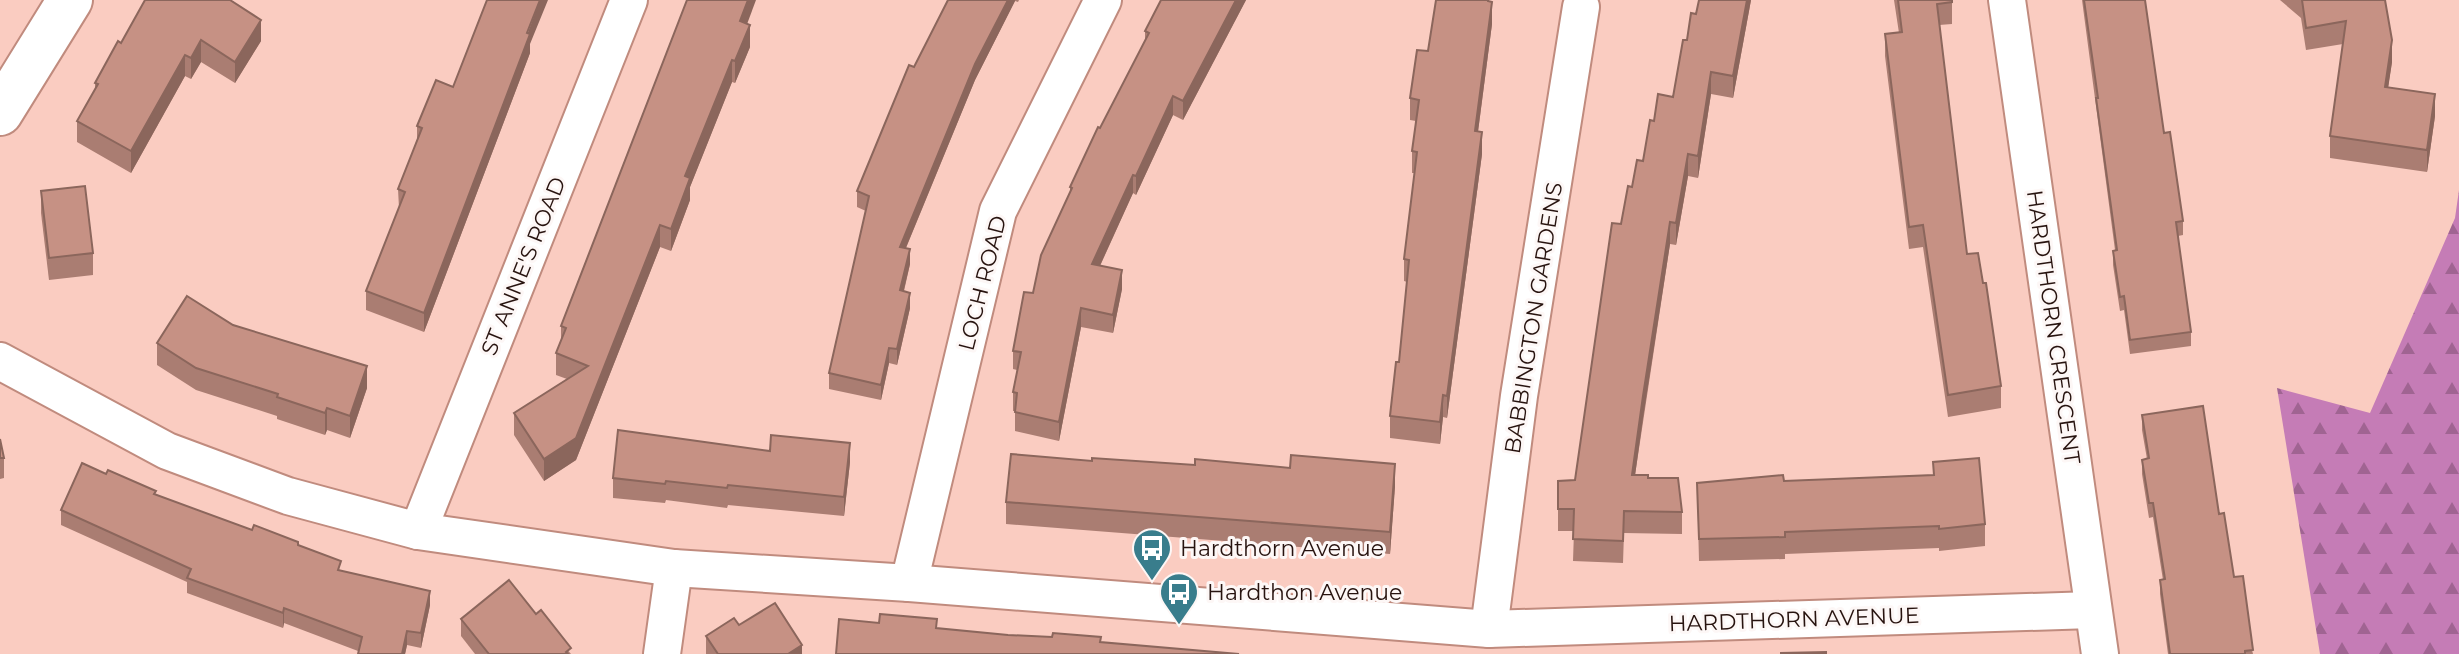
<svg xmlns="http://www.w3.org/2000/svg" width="2459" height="654" viewBox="0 0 2459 654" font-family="Montserrat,sans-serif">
	<defs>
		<pattern id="forest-firs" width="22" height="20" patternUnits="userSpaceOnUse" patternTransform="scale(2)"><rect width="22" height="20" fill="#c57cb6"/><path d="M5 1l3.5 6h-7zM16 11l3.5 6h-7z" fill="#a06492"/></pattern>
	</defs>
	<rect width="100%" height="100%" fill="#faccc1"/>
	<path fill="url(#forest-firs)" d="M2459,190v464h-139l-43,-266 93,25 85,-195z"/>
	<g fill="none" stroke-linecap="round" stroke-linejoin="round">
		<defs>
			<g id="street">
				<path d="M2007,0l93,654"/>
				<path d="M0,361l167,90 121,45 130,35 256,37 235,15 580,46 603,-19"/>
				<path d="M418,531l211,-531"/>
				<path d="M909,583l89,-372 105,-211"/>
				<path d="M1489,629l30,-233 62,-389"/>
				<path d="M662,654l12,-86"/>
			</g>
			<path id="secondary" d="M0,113l70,-113"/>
		</defs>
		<use href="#street" stroke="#c08b7e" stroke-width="40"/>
		<use href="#secondary" stroke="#c08b7e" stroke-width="48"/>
		<use href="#street" stroke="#fff" stroke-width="36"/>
		<use href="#secondary" stroke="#fff" stroke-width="44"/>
	</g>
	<g fill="#aa7d72">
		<path d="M948,0h71l-1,2 -3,-1 -40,79 -69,168 4,16 -6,27 6,17 -13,57 -8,-2 -8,37 -52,-11v-16l37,-162 -9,-4v-16l57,-124z"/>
		<path d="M1161,0h85l-63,120 -10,-5 -37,80 -3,-2 -33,73 22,23 -9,44 -32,-6 -22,114 -44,-10v-20h-2v-19l4,-22 -4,-1v-18l57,-159v-5l75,-146v-10z"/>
		<path d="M1751,0l-18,98 -22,-4 -13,84 -10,-2 -12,69 -6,-1 -35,231 13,3 34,34v22l-58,-1 -1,30 -50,-2 1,-30h-16v-50l17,-1 46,-256 11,-37 11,-26 11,-40 19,-24 14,-57z"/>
		<path d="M1894,0h58v24l-13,1 28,229 16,29 18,103v22l-53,9 -25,-170 -14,2 -24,-193v-22l14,-1z"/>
		<path d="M2082,0h63l19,133 19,88v14l-5,1 13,96v14l-61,8 -6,-44 -4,1 -7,-46v-14l2,-1z"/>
		<path d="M2280,0h105l7,62 -4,25 47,29 -8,56 -97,-14v-22l13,-92 -37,6 -5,-32z"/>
		<path d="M233,1l28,40 -26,42 -34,-21 -10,17 -6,-3 -54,97 -54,-31v-21l18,-31v-7l26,-40z"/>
		<path d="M1490,2l2,22 -14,108 4,22 -35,264 -4,-1 -3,27 -50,-6v-22l9,-54 8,-80 -3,-1v-22l11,-86h-3v-22l4,-30 -6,-1v-22l18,-47z"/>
		<path d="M747,24l3,23 -15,36 -3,-1 -42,105v13l-19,51 -11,-4 -84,213 -32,21 -30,-46v-22l53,-34 -11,-4v-22l5,-12v-15z"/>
		<path d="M530,44v9l-106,279 -58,-22v-19l33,-83 -1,-19 19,-49v-14l36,-39z"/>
		<path d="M41,191l52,62v22l-44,5 -8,-67z"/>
		<path d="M233,325l134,63 -17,50 -23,-8 -2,5 -48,-16v-3l-81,-26 -39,-25v-22z"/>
		<path d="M2142,415l77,99 34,140h-85l-8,-60v-14h3l-10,-63 -4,1 -7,-44v-14l5,-1 -5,-29z"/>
		<path d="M0,439l4,19v20l-4,1z"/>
		<path d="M1092,461l103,4 200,21 -5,68 -384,-30v-22z"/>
		<path d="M850,462l-6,54 -116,-11 -1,3 -61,-8 -1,3 -52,-5v-20z"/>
		<path d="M1933,462l52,62v22l-46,5v-3l-154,6v5l-86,2 -2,-78 87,-2 149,-6z"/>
		<path d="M156,495l96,35 46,15 43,26 89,34 -9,43 -14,-3 -2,9h-47v-3l-74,-28 -1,5 -96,-35v-11l-126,-57v-15z"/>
		<path d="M536,614l35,40h-96l-14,-18v-17z"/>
		<path d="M739,625l63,29h-96v-18z"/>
	</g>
	<g fill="#8b665c">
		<path d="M540,0h8l-18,44v9l-106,279v-19z"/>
		<path d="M748,0h8l-16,43v-22z"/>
		<path d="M1008,0h7v1l-40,79 -75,182v-15l75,-183z"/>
		<path d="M1236,0h10l-63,120v-19z"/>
		<path d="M1747,0h4l-18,98v-22z"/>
		<path d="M1492,2v22l-17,130v-23z"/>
		<path d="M261,20v21l-26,42v-21z"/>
		<path d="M750,25v22l-15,36v-22z"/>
		<path d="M201,40v22l-10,17v-21z"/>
		<path d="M2392,40v22l-7,47v-22z"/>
		<path d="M185,55v21l-54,97v-22z"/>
		<path d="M732,60v22l-42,105v13l-19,51v-22l14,-53z"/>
		<path d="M1711,72v22l-13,84v-22z"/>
		<path d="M2435,94v22l-8,56v-22z"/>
		<path d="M1173,96v19l-37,80v-19z"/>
		<path d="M1482,132v22l-35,264v-22z"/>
		<path d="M1688,154v22l-12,69v-22z"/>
		<path d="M1133,175v18l-41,90v-19z"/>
		<path d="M1670,222v22l-27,174 -11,79v-22l11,-79z"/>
		<path d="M660,225v22l-84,213 -32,21v-22z"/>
		<path d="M910,249v15l-10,42v-16z"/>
		<path d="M1122,270v19l-9,44v-18z"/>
		<path d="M910,293v15l-13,57v-16z"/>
		<path d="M1081,308v19l-22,114v-19z"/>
		<path d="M889,348v15l-8,37v-15z"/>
		<path d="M367,366v22l-17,50v-22z"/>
		<path d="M1443,395v22l-3,27v-22z"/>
		<path d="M327,408v22l-2,5v-22z"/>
		<path d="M850,443v19l-6,54v-19z"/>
		<path d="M1395,464v22l-5,68v-22z"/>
		<path d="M430,591v14l-9,43v-15z"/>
		<path d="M284,608v15l-1,5v-15z"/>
		<path d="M407,631v14l-2,9h-3z"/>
		<path d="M802,645v9h-14z"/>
	</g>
	<g fill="#c69184" stroke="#8b665c" stroke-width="2">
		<path d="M145,0h85l31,20 -26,42 -34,-22 -10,18 -6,-3 -54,96 -54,-30 21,-37 -3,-1 23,-42 3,2z"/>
		<path d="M487,0h53l-13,33 3,1 -106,279 -58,-22 39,-99 -7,-3 24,-61 -5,-2 19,-46 17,7z"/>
		<path d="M687,0h61l-8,21 10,4 -15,36 -3,-1 -47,116 5,2 -19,51 -11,-4 -84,213 -32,21 -30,-46 74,-47 -32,-13 10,-25 -5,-2z"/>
		<path d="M948,0h60l-33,64 -75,183 10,2 -10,41 10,3 -13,56 -8,-1 -8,37 -52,-12 40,-177 -12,-5 52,-126 5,2z"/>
		<path d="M1161,0h75l-53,101 -10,-5 -37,80 -3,-1 -41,89 30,6 -9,45 -32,-7 -22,114 -44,-10 2,-19 -4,-1 8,-40 -8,-1 11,-59 9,1 8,-38 31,-67 -2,-1 28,-60 2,1 49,-95 -4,-2z"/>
		<path d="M1436,0h52v1l4,1 -17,129 7,1 -35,264 -4,-1 -3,27 -50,-6 6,-54h3l10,-102 -5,-1 13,-107 -5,-1 7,-51 -9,-2 7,-48 11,1z"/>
		<path d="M1699,0h48l-14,76 -22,-4 -13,84 -10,-2 -12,69 -6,-1 -27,174 -11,79h16v3h30l4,34 -58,-1 -1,30 -50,-2 1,-30h-16v-28l17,-1 37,-257 9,1 7,-38 4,1 5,-27 6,1 7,-41 4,1 4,-27 15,3 10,-57h4l4,-27 5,1z"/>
		<path d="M1898,0h54v2l-15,2 30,250 11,-1 5,30h3l15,103 -53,9 -25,-170 -14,2 -24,-193 17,-2z"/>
		<path d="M2084,0h61l19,133 6,-1 13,89 -7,1 15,110 -61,8 -6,-44 -4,1 -7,-46 4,-1 -21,-152h2z"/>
		<path d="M2302,0h83l7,40 -7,47 50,7 -8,56 -97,-14 16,-115 -40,7z"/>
		<path d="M85,186l8,67 -44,5 -8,-67z"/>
		<path d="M187,296l46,29 134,41 -17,50 -23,-8 -2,5 -48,-16 1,-3 -82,-26 -39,-25z"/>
		<path d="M2203,406l16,108 5,-1 10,64 9,-1 10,74 -8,1v3h-75l-10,-74 5,-1 -12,-76h-4l-7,-43 7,-2 -7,-43z"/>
		<path d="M618,430l152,21 1,-16 79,8 -6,54 -116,-12 -1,3 -61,-7 -1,3 -52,-6z"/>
		<path d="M0,439l4,19h-4z"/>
		<path d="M1011,454l81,7v-3l103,7v-6l95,9 1,-13 104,9 -5,68 -384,-30z"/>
		<path d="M1979,458l6,66 -46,5v-3l-154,6v5l-86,2 -2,-56 86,-8 1,6 150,-6 -1,-13z"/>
		<path d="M82,463l24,11 2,-4 48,21 -2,3 98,36 2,-5 44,17v3l43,16 -3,9 92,21 -9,42 -14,-2 -5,23h-44l4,-17 -78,-29 -1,5 -96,-35 4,-9 -130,-59z"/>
		<path d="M509,580l27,34 5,-4 30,38 -5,4 2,2h-79l-28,-35z"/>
		<path d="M775,603l27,42 -14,9h-70l-12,-18 28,-18 5,7z"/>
		<path d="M880,614l57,5 -1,9 72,7 44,2 1,-4 48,4 -1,5 139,12h-403l3,-35 40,4z"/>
		<path d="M1826,652v2h-45v-1z"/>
	</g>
	<defs>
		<symbol id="bus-pin" viewBox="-11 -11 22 30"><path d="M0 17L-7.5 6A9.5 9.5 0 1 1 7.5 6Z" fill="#397d8c" stroke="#fdf7f6"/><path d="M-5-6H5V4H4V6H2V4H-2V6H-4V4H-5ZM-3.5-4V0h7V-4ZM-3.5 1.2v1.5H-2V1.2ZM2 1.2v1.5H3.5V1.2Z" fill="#fff"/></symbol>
	</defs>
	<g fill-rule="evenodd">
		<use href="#bus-pin" x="1130" y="526" width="44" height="60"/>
		<use href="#bus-pin" x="1157" y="570" width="44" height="60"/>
	</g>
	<g text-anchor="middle" stroke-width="6" stroke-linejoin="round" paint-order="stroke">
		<g font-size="22" fill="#27130f" stroke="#fdf7f6">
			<text transform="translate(523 266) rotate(-68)" y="8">ST ANNE'S ROAD</text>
			<text transform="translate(982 283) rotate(-76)" y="8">LOCH ROAD</text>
			<text transform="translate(1533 318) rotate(-81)" y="8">BABBINGTON GARDENS</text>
			<text transform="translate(2054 327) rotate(82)" y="8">HARDTHORN CRESCENT</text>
			<text transform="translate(1794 619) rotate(-2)" y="8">HARDTHORN AVENUE</text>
		</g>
		<g font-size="22" fill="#27130f" stroke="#fdf7f6" text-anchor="start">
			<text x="1180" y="556">Hardthorn Avenue</text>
			<text x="1207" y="600">Hardthon Avenue</text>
		</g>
	</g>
</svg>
